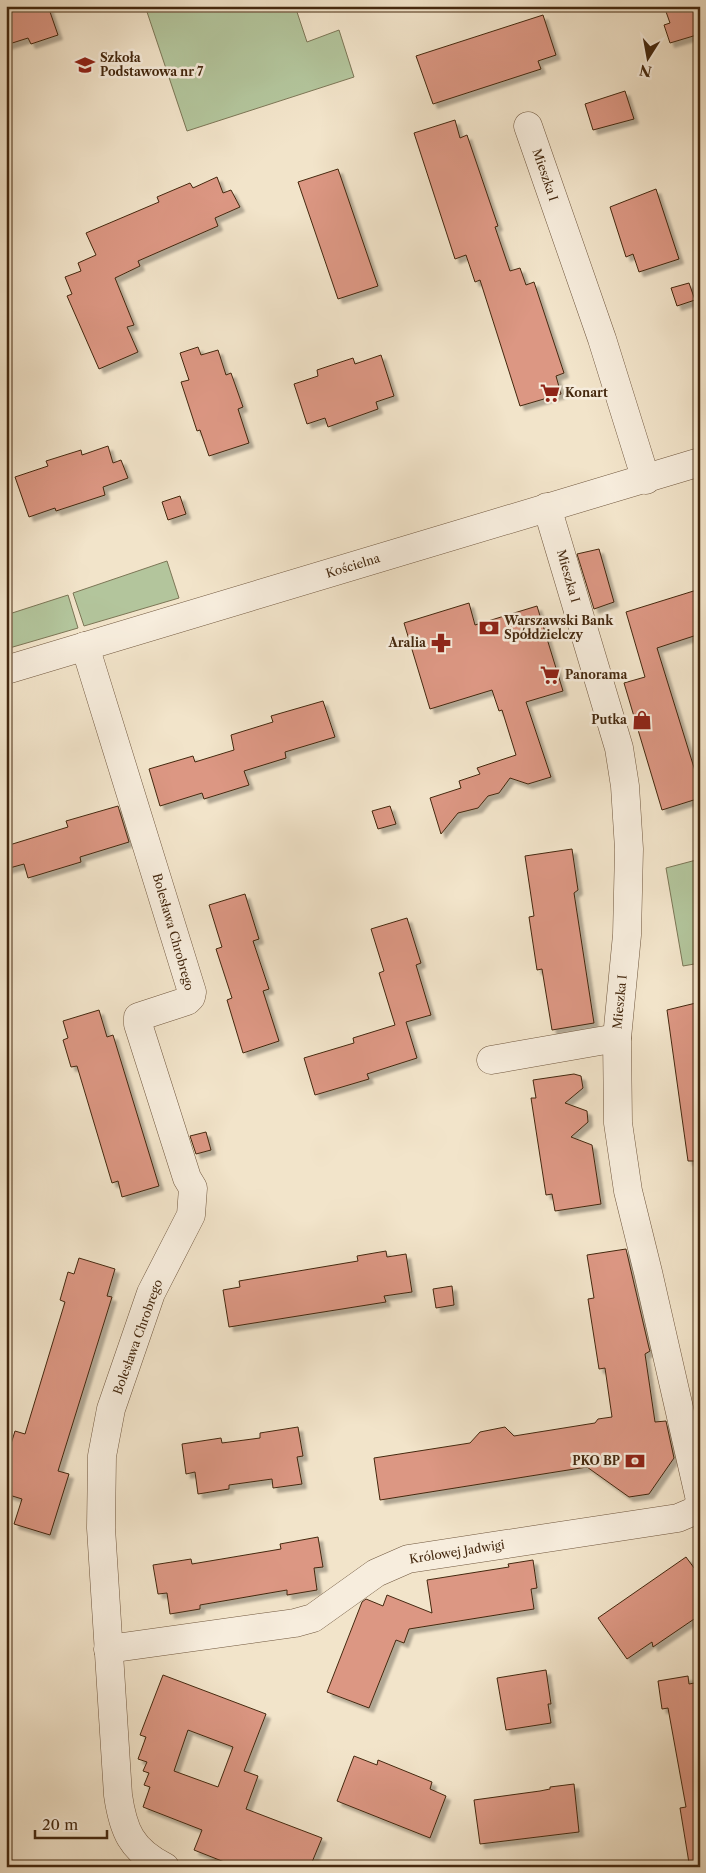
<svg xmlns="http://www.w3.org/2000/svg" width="706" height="1873" viewBox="0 0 706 1873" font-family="'Libre Caslon Text',serif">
	<defs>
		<filter id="shadow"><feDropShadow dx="4.5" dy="4.5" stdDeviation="1" flood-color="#0004"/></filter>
	</defs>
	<rect width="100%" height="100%" fill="#f2e4ca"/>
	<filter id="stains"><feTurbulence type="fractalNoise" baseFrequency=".004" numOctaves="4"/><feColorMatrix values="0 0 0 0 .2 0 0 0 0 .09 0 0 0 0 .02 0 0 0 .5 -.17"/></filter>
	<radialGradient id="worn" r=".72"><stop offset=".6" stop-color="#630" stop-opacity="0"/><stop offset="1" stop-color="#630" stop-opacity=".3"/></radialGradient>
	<g fill="#b3c59c" stroke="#7c7656">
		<path d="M145,6h150l12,36 32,-12 15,47 -167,54z"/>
		<path d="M167,561l12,37 -95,28 -11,-33z"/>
		<path d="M68,595l10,33 -72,21v-34z"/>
		<path d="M700,859v104l-17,3 -17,-98z"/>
	</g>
	<g fill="#dc9783" stroke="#44280f" fill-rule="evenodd" filter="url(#shadow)">
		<path d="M6,6h42l10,29 -27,9 -3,-6 -22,7z"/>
		<path d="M664,6h36v28l-30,9 -6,-18 6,-2z"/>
		<path d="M543,15l13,40 -18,6 3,8 -108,35 -17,-48z"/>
		<path d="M625,91l9,28 -41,11 -8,-26z"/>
		<path d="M455,120l5,18 7,-3 31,91 -3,1 15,44 10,-3 6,17 8,-3 30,91 -8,3 5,18 -41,12 -40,-126 -5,2 -9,-27 -11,4 -41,-126z"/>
		<path d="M338,169l40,117 -40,13 -40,-117z"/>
		<path d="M217,177l6,16 8,-3 9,17 -25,11 3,8 -80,35 2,5 -25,12 19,47 -7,2 11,25 -39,17 -32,-73 5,-2 -7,-17 16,-6 -3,-8 18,-8 -10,-22 73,-31 -2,-5 33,-14 3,5z"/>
		<path d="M656,189l23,70 -40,13 -6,-18 -7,3 -16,-50z"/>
		<path d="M689,283l6,17 -18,6 -6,-18z"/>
		<path d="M198,347l3,8 17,-5 8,25 5,-2 12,34 -5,2 11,34 -40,13 -9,-26 -3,1 -16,-49 8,-2 -9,-27z"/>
		<path d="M381,355l13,41 -18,6 2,7 -50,18 -3,-9 -18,6 -13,-40 24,-8 -1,-6 36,-12 2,6z"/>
		<path d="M108,446l5,17 8,-3 7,18 -25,9 2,8 -49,16 -1,-3 -26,9 -14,-40 33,-11 -2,-5 35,-11 1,5z"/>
		<path d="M180,496l6,18 -18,6 -6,-18z"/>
		<path d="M599,549l15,53 -20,7 -17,-55z"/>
		<path d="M700,589v45l-43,14 43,139v11l-38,12 -38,-127 21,-6 -19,-65z"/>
		<path d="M469,603l6,22 62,-19 26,85 -37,11 25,75 -23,7 -18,-6 -11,15 -11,3 -10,12 -20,5 -17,21 -11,-36 31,-10 -2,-7 21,-7 -3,-6 39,-13 -14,-45 -3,1 -7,-21 -62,19 -26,-86z"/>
		<path d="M323,701l12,36 -50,15 1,6 -42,13 5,14 -45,14 -2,-6 -42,13 -11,-37 44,-13 2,6 39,-12 -3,-15 42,-13 -2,-6z"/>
		<path d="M118,806l11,36 -49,15 1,5 -53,16 -4,-14 -18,5v-23l62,-19 -2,-6z"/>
		<path d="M390,806l6,18 -18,5 -6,-18z"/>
		<path d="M572,849l6,41 -4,3 20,130 -42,7 -10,-61 -5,1 -8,-53 5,-1 -9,-60z"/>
		<path d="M245,894l14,45 -6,2 16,48 -6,2 16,50 -36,12 -16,-53 5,-2 -16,-49 6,-2 -13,-42z"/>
		<path d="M407,918l14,45 -5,2 15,50 -25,7 11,36 -50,16 2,5 -54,16 -11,-37 50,-15 -1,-5 42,-13 -16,-52 5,-2 -13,-42z"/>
		<path d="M700,1002v159h-12l-21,-151z"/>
		<path d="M99,1010l8,27 6,-2 46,151 -37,11 -4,-16 -6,2 -35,-117 -6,1 -8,-27 5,-2 -5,-17z"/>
		<path d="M574,1074l7,2 2,12 -18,15 22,8 1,11 -17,15 21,8 9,59 -46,7 -3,-17 -6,1 -15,-97h5l-3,-18z"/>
		<path d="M206,1132l5,18 -15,4 -6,-18z"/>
		<path d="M626,1249l23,99 1,3 -5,3 10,68 11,-1 8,37 -25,36 -20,3 -42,-30 -207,33 -6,-42 96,-15 10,-11 25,-5 9,9 81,-13 3,-4 14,-2 -7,-49 -6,1 -11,-70 6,-1 -7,-43z"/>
		<path d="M386,1251l1,6 19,-3 6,38 -28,4 2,6 -157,25 -6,-37 17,-3 -1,-6 119,-20 -1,-5z"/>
		<path d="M79,1258l36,11 -8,27 5,1 -54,174 11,3 -19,61 -36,-11 8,-25 -16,-5v-34l9,-29 10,3 40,-132 -5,-2 8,-28 6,2z"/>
		<path d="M452,1286l2,19 -18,3 -3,-19z"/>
		<path d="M298,1427l5,29 -6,1 5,27 -29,4 -1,-9 -43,6v4l-31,5 -3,-22 -9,2 -4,-30 39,-6 1,5 38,-5v-5z"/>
		<path d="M318,1537l5,30 -9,1 3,22 -30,5v-5l-87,15v4l-30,5 -3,-21 -9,1 -5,-29 38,-6 1,5 89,-15 -1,-5z"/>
		<path d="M686,1557l14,19v39l-47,32 -1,-5 -25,17 -29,-41z"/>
		<path d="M533,1560l4,28 -6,1 3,20 -125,20 -5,14 -8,-3 -27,68 -42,-16 35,-90 4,-3 17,7 4,-11 45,18 -5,-33 82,-13 -1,-3z"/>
		<path d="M546,1670l5,34h-3l3,19 -45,7 -9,-52z"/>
		<path d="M163,1675l103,39 -22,57 14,5 -12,33 76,29 -12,29h-73l-43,-17 8,-20 -59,-23 7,-20 -6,-2 5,-12 -6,-2 4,-9 -9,-3 8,-22 -6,-2zM188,1730l45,17 -15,40 -44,-16z"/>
		<path d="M688,1676l1,8 11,-2v180l-11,1 -9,-55 6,-1 -18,-99 -6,1 -4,-28z"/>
		<path d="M354,1756l23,9 1,-5 54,22 -2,7 16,7 -16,42 -93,-37z"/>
		<path d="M574,1784l5,48 -99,12 -6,-44 66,-9 10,-2v-2z"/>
	</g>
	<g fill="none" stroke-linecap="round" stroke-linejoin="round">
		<defs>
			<g id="minor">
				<path d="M528,126l74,213 44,141"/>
				<path d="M547,507l72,241 6,38 4,63 -2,86 -10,103 1,85 10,68 20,81 52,228"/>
				<path d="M85,646l107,346 -1,5 -4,4 -49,16v7l49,154 6,10 -2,27 -40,78 -40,116 -9,47 -1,72 17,267c5,35 13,55 47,72"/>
				<path d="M6,670l694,-208"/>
				<path d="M491,1060l126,-22"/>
				<path d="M108,1649l187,-26 18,-5 63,-45 32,-14 270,-41 14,-6 8,-6"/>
			</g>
		</defs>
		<use href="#minor" stroke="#70573e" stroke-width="29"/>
		<use href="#minor" stroke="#f7eddd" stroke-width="28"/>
	</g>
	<defs>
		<symbol id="school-bare" viewBox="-9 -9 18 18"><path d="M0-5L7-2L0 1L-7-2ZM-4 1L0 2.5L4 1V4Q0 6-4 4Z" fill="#8f2418" stroke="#f7eddd" stroke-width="2.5" paint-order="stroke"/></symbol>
		<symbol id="supermarket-bare" viewBox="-9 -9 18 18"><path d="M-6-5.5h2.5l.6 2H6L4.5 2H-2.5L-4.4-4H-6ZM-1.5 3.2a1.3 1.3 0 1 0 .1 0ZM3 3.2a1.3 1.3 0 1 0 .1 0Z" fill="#8f2418" stroke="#f7eddd" stroke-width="2.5" paint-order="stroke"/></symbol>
		<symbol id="bank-bare" viewBox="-9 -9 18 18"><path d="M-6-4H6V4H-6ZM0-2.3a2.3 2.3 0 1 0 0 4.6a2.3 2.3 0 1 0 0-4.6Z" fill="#8f2418" stroke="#f7eddd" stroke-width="2.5" paint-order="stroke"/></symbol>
		<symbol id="pharmacy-bare" viewBox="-9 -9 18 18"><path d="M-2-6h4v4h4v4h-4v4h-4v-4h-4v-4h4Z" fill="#8f2418" stroke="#f7eddd" stroke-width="2.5" paint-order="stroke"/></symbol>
		<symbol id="shop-bare" viewBox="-9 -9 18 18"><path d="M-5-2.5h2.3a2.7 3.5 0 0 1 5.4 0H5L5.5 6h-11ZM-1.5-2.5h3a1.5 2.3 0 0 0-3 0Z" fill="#8f2418" stroke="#f7eddd" stroke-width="2.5" paint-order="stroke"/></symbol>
	</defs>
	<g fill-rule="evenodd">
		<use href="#school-bare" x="71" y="51" width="28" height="28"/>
		<use href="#supermarket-bare" x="536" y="379" width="28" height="28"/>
		<use href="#bank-bare" x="475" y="614" width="28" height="28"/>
		<use href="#pharmacy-bare" x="427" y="629" width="28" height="28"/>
		<use href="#supermarket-bare" x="536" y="661" width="28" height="28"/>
		<use href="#shop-bare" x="628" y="706" width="28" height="28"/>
		<use href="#bank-bare" x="621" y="1447" width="28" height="28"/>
	</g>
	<g text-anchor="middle" stroke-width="5" stroke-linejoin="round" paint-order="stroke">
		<g font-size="12" font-weight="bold" fill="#44280f" stroke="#f7eddd" text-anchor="start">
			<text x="100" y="62">Szkoła<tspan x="100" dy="14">Podstawowa nr 7</tspan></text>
			<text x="565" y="397">Konart</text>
			<text x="504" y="625">Warszawski Bank<tspan x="504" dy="14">Spółdzielczy</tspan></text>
			<text x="426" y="647" text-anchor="end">Aralia</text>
			<text x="565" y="679">Panorama</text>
			<text x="627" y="724" text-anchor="end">Putka</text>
			<text x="620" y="1465" text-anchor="end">PKO BP</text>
		</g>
		<g font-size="12" fill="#44280f" stroke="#f7eddd">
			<text transform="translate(545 175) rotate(71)" y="4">Mieszka I</text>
			<text transform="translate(353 566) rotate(-17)" y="4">Kościelna</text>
			<text transform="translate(568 576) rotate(74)" y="4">Mieszka I</text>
			<text transform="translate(173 932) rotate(74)" y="4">Bolesława Chrobrego</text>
			<text transform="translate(620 1002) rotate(-84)" y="4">Mieszka I</text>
			<text transform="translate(138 1337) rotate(-70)" y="4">Bolesława Chrobrego</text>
			<text transform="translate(457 1552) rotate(-9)" y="4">Królowej Jadwigi</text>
		</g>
	</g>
	<rect width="706" height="1873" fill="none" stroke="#f2e4ca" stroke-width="25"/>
	<rect x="8" y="8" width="691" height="1858" fill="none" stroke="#44280f" stroke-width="2.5"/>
	<rect x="12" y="12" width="681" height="1848" fill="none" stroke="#44280f"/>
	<g transform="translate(648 58) rotate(191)" stroke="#f7eddd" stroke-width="4" paint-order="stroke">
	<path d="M0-4L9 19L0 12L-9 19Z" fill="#44280f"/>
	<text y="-8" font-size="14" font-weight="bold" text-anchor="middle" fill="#44280f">N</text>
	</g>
	<path d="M35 1830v8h72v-8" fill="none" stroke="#44280f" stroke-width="2.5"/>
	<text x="42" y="1830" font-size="15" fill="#44280f" stroke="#f7eddd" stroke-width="4" paint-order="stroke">20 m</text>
	<rect width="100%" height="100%" filter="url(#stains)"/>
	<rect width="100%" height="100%" fill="url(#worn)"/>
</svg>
